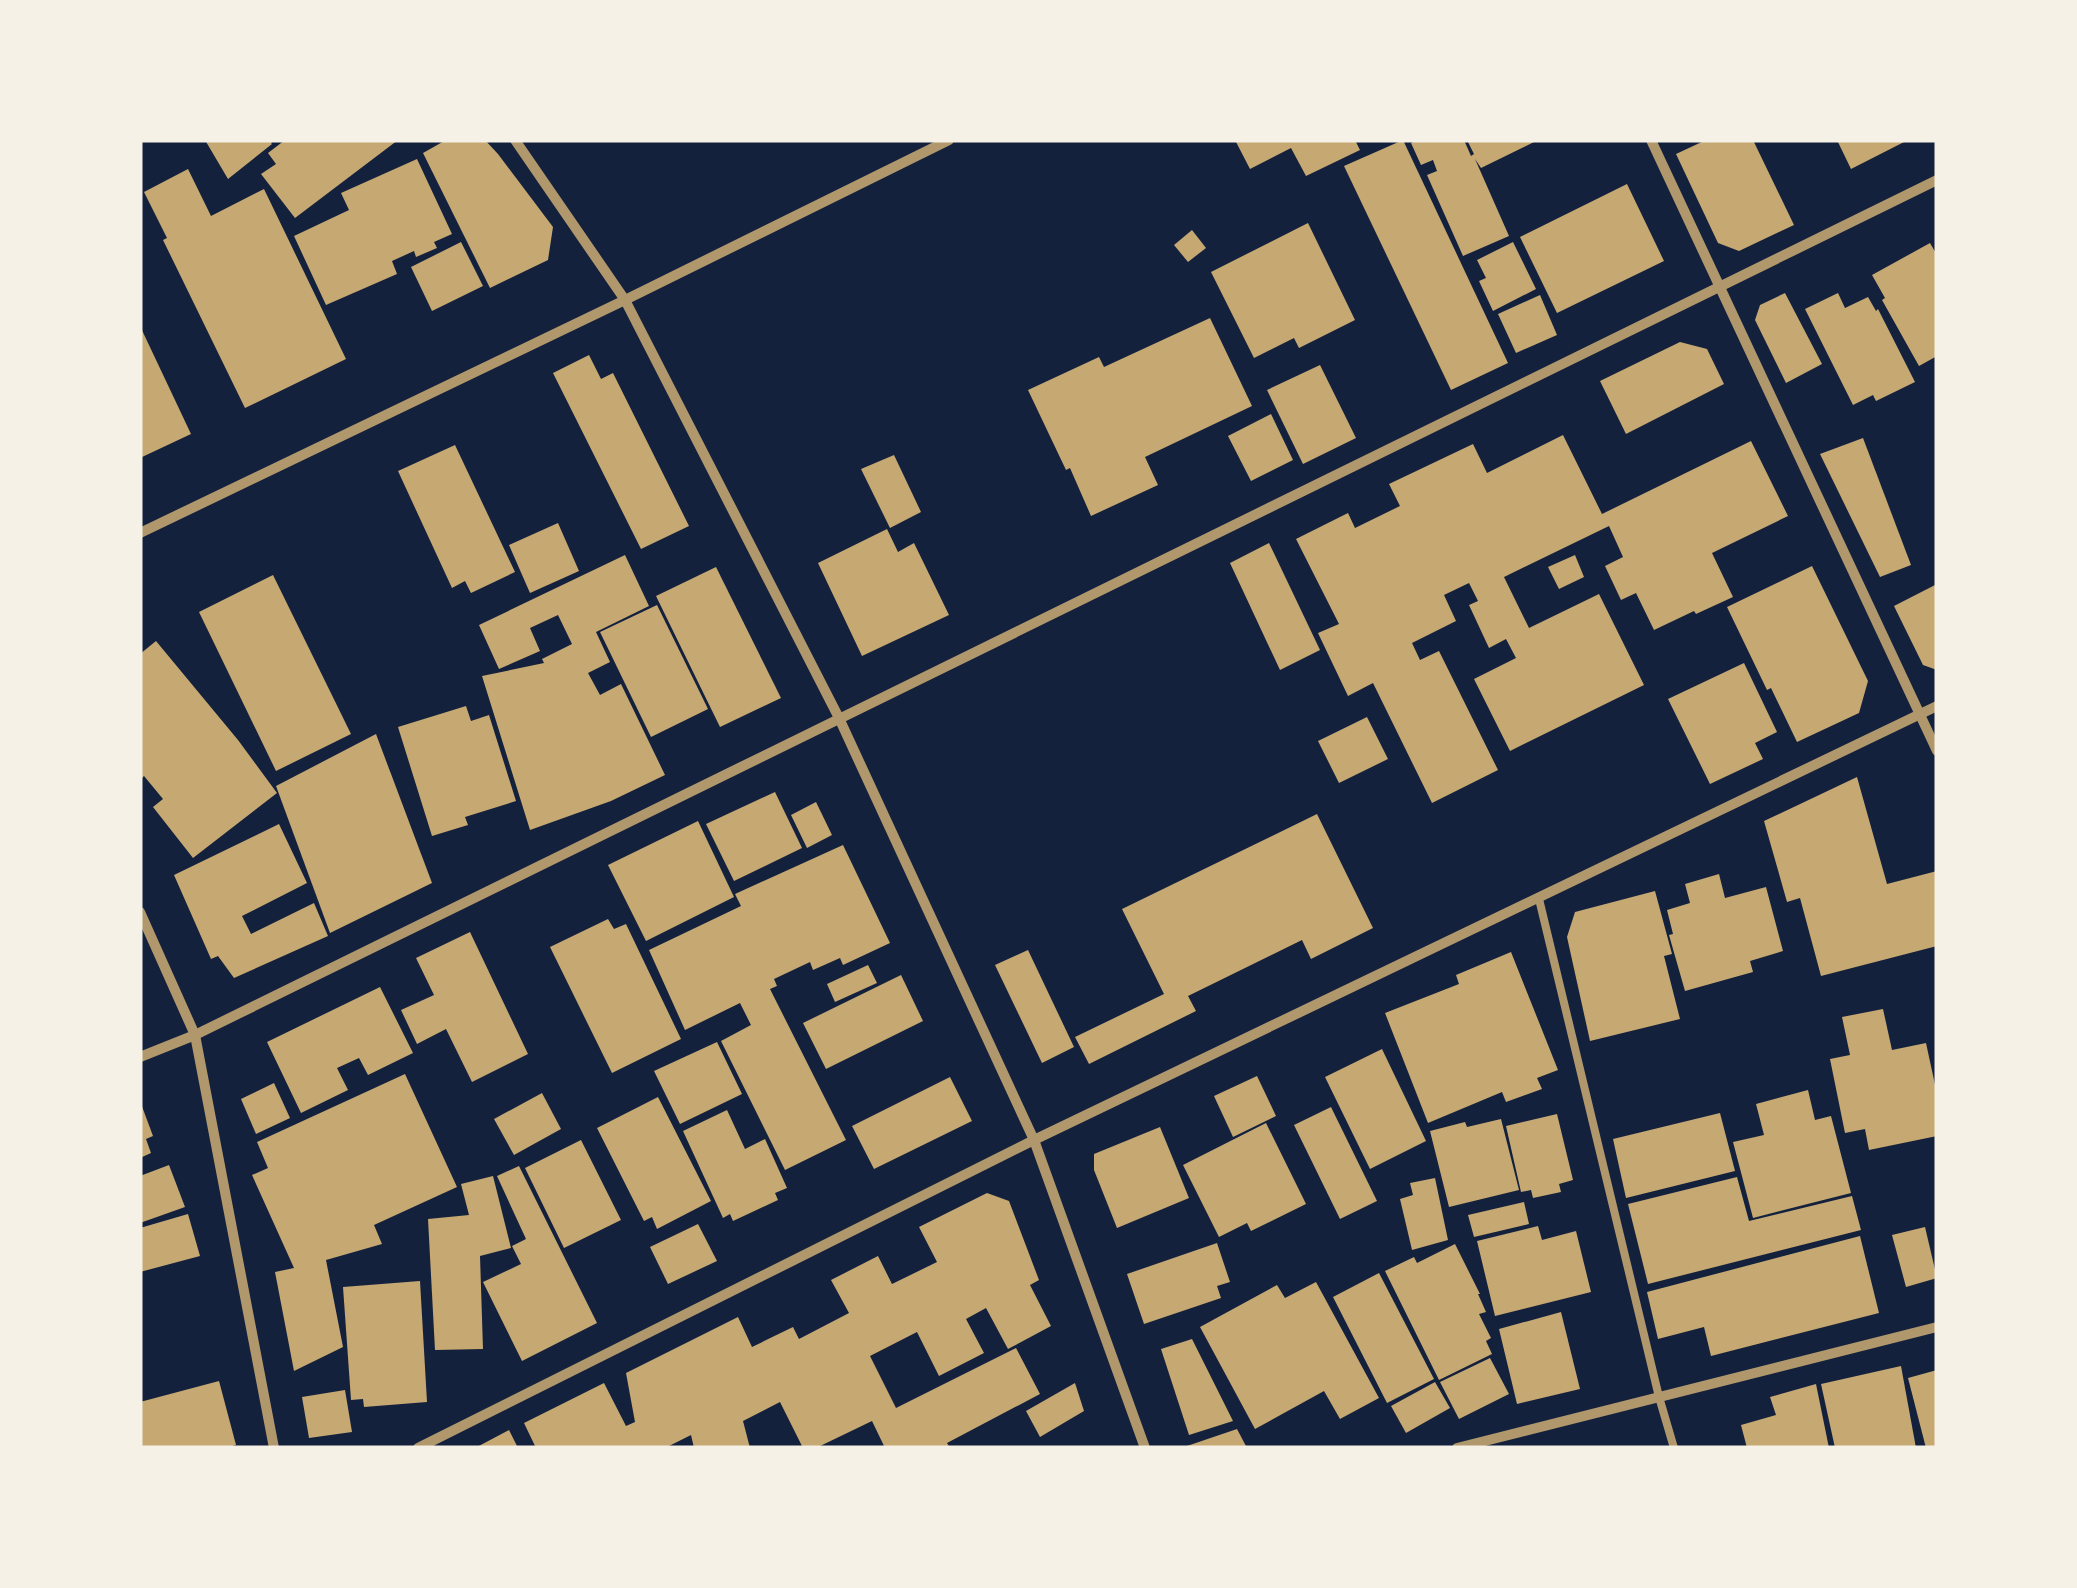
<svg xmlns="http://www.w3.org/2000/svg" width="2077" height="1588" viewBox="0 0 2077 1588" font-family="Cabin,sans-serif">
	<rect width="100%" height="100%" fill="#14213d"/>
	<g fill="#c6a872">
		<path d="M205,140h70l-4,3 1,1 -44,35z"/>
		<path d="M285,140h113l-103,78 -34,-44 15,-10 -8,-11z"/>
		<path d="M446,140h39l13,14 55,73 -5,33 -58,28 -67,-135z"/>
		<path d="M1235,140h120l5,10 -54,26 -15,-28 -41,21z"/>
		<path d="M1403,140l105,223 -57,27 -107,-224z"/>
		<path d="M1417,140h47l7,16 3,-2 -7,-14h71l-57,28 -6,-9 34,77 -46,20 -36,-81 10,-4 -4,-11 -12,5 -10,-22z"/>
		<path d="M1706,140h47l41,85 -55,26 -21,-8 -42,-89z"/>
		<path d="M1837,140h71l-57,29z"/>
		<path d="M417,159l35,75 -18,8 3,6 -21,9 -2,-6 -22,10 5,13 -71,31 -32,-69 55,-26 -8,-17z"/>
		<path d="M188,169l23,47 53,-27 82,170 -101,49 -82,-168 4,-2 -23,-46z"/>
		<path d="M1627,184l37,77 -107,52 -37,-76z"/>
		<path d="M1308,223l47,97 -56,28 -5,-10 -40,20 -43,-86z"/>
		<path d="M1192,230l14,18 -18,14 -14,-17z"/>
		<path d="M461,242l22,44 -51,25 -21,-44z"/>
		<path d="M1513,242l23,47 -43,22 -14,-30 7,-3 -9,-18z"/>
		<path d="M1930,243l7,12v101l-18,10 -37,-66 3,-2 -13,-23z"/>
		<path d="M1785,293l37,71 -36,19 -31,-63 5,-15z"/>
		<path d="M1838,293l7,15 23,-11 8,14 2,-2 37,73 -39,19 -3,-6 -20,10 -48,-96z"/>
		<path d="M1540,295l17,40 -41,18 -18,-39z"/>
		<path d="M1210,318l42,88 -107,51 13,28 -67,31 -21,-48 -4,2 -38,-80 71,-33 5,10z"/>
		<path d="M140,326l51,108 -51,24z"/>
		<path d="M1680,342l27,7 17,35 -98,50 -26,-53z"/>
		<path d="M589,355l12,24 12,-6 76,153 -48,23 -88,-176z"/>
		<path d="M1320,365l36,73 -53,26 -36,-74z"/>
		<path d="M1271,414l22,46 -42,21 -23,-45z"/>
		<path d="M1563,435l39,79 149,-73 37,75 -76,37 21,44 -37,17 -2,-3 -40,19 -18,-37 -15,7 -16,-34 18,-9 -14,-31 -105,51 25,51 70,-34 45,91 -134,66 -36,-72 42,-21 -10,-19 -17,9 -20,-43 9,-4 -9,-18 -25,12 12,26 -44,22 8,17 19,-9 59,119 -66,33 -59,-120 -25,13 -30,-63 21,-9 -43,-85 52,-26 7,15 45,-22 -11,-22 84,-40 14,29z"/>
		<path d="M1863,438l48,127 -31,12 -60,-123z"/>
		<path d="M455,445l60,127 -44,21 -6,-12 -13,7 -54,-117z"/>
		<path d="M894,455l27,57 -31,16 -29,-59z"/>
		<path d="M558,523l21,48 -49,22 -21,-48z"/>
		<path d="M887,529l11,23 16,-9 35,72 -87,41 -44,-93z"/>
		<path d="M1269,543l51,107 -40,20 -50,-107z"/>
		<path d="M625,555l24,51 -53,26 14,30 -22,11 12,22 21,-11 44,91 -54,26 -81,29 -48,-154 62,-13 -2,-4 30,-15 -14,-29 -28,13 10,23 -41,18 -20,-44z"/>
		<path d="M1575,555l9,22 -25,12 -11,-22z"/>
		<path d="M1812,566l56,115 -9,32 -62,29 -26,-54 -4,2 -40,-83z"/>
		<path d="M716,567l65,131 -61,29 -64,-131z"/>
		<path d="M273,575l78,159 -75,37 -77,-159z"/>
		<path d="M1937,584v86l-14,-5 -29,-59z"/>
		<path d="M657,605l51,104 -57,28 -51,-105z"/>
		<path d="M156,641l82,99 39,53 -84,65 -40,-51 10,-8 -19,-23 -4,4v-126z"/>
		<path d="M1744,663l33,69 -22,11 8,16 -53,25 -42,-85z"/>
		<path d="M466,706l5,15 18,-6 27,86 -51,16 3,8 -36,11 -34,-109z"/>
		<path d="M1367,717l21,42 -49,24 -21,-42z"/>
		<path d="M376,734l56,149 -102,50 -54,-147z"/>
		<path d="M1857,777l30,107 50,-13v75l-116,30 -21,-78 -13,4 -23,-81z"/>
		<path d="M775,792l27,56 -68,33 -28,-57z"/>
		<path d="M816,802l16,33 -25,13 -16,-33z"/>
		<path d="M1317,814l56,114 -62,31 -9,-19 -114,56 8,15 -107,53 -14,-27 89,-43 -42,-85z"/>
		<path d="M698,821l36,76 -88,44 -38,-76z"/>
		<path d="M279,824l28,59 -65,33 9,18 63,-31 14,33 -94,42 -16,-22 -7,3 -37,-84z"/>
		<path d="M843,845l47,98 -47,22 -3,-7 -27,12 -3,-8 -36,17 3,7 -7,3 76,151 -61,30 -64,-129 30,-16 -11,-22 -55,27 -36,-80 92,-44 -6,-12z"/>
		<path d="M1719,874l6,24 41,-11 17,64 -33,10 3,11 -68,19 -16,-56 4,-1 -6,-24 23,-7 -5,-19z"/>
		<path d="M1655,891l17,63 -8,2 16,63 -90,22 -23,-104 8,-25z"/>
		<path d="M608,919l6,10 12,-5 55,115 -69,34 -62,-126z"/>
		<path d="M470,932l58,122 -56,28 -26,-53 -29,15 -16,-34 33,-15 -18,-37z"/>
		<path d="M1028,950l46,97 -32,16 -47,-98z"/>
		<path d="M1511,952l47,118 -21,8 5,11 -36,13 -4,-10 -74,31 -43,-110 74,-29 -3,-9z"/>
		<path d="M868,965l9,18 -42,19 -8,-18z"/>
		<path d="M901,975l22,46 -97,48 -23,-46z"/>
		<path d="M380,987l33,66 -45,22 -9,-17 -22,10 11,22 -47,23 -34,-71z"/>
		<path d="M1883,1009l9,41 34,-7 11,51v42l-68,14 -4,-21 -20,4 -15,-74 20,-4 -8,-38z"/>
		<path d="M717,1042l25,52 -62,30 -26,-53z"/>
		<path d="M1382,1049l44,92 -56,28 -45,-92z"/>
		<path d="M405,1074l52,113 -83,38 8,19 -56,16 17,87 -49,24 -19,-99 19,-4 -42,-93 16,-7 -11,-26z"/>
		<path d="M1257,1076l19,40 -43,21 -19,-41z"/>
		<path d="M950,1077l22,44 -98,48 -22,-43z"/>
		<path d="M274,1083l16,35 -34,16 -15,-35z"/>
		<path d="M1808,1090l7,30 16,-4 20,77 -98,25 -20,-76 31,-7 -8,-31z"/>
		<path d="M542,1093l19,36 -47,26 -20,-36z"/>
		<path d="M658,1097l53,104 -54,28 -5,-12 -8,4 -47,-93z"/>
		<path d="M140,1101l13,35 -7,3 5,14 -11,5z"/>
		<path d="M1331,1107l46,94 -37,18 -46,-94z"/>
		<path d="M727,1110l18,39 20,-10 22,49 -12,5 3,7 -45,21 -3,-7 -7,4 -40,-87z"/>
		<path d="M1720,1113l15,58 -109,27 -13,-59z"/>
		<path d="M1557,1114l16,66 -14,4 2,8 -28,6 -2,-8 -10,2 -15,-66z"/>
		<path d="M1501,1119l18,71 -70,17 -19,-76 35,-9 2,5z"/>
		<path d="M1266,1123l40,81 -55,27 -4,-8 -28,14 -36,-72z"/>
		<path d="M1160,1127l29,71 -72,30 -23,-58v-16z"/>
		<path d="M581,1140l40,80 -57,28 -39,-80z"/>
		<path d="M169,1165l16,42 -45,16v-47z"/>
		<path d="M519,1166l78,157 -75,38 -39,-79 38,-18 -9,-18 14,-7 -29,-63z"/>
		<path d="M493,1176l18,72 -31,8 3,93 -48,1 -7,-131 41,-4 -8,-31z"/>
		<path d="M1737,1177l12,44 103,-25 9,34 -213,54 -20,-80z"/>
		<path d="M1435,1178l13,62 -36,10 -12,-51 13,-4 -3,-12z"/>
		<path d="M987,1193l22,8 30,79 -9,5 21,41 -43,23 -22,-41 -20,11 18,34 -45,23 -22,-44 -47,24 26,52 120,-60 24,46 -93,49 3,5h-65l-13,-27 -56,27h-13l-23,-46 -37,19 7,27h-56l-3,-13 -26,13h-129l-12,-25 80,-40 22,43 9,-4 -9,-49 112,-56 14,30 41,-20 6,12 50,-26 -18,-33 47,-24 14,28 45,-22 -18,-35z"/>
		<path d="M1524,1202l5,22 -55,13 -6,-22z"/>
		<path d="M188,1214l12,42 -60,16v-44z"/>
		<path d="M698,1224l19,37 -49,23 -18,-37z"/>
		<path d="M1538,1226l4,14 34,-9 15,61 -96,24 -18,-75z"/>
		<path d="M1925,1227l12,51 -31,9 -14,-52z"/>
		<path d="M1860,1236l19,77 -168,43 -7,-29 -46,12 -11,-47z"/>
		<path d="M1217,1243l13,39 -13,4 4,12 -77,26 -17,-50z"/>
		<path d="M1455,1244l25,50h-2l8,18 -7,2 12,24 -5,3 6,13 -53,26 -54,-109 29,-14 3,6z"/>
		<path d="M1379,1273l55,106 -47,24 -54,-106z"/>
		<path d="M420,1281l7,121 -63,5 -1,-8 -12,1 -8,-113z"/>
		<path d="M1316,1282l63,116 -39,21 -16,-28 -69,38 -55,-102 77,-42 8,13z"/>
		<path d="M1561,1312l19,77 -63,15 -18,-75z"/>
		<path d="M1192,1339l41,82 -44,14 -28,-86z"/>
		<path d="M1490,1358l19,36 -50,25 -19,-37z"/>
		<path d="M1901,1366l15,82h-81l-14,-64z"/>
		<path d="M1937,1370v78h-11l-18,-70z"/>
		<path d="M219,1381l17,64 -11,3h-85v-46z"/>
		<path d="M1435,1382l15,26 -44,25 -15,-27z"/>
		<path d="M1075,1383l9,28 -44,26 -14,-26z"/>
		<path d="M1816,1384l13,64h-82l-6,-23 35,-10 -6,-18z"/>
		<path d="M345,1390l7,42 -43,6 -7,-41z"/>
		<path d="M1237,1429l10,19h-63v-1z"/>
		<path d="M509,1430l9,18h-43z"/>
	</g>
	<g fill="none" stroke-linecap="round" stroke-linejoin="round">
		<path stroke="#b1986c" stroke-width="8" d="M1539,899l120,498 15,51"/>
		<g stroke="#b1986c" stroke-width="10">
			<path d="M515,140l110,160 214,418 195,422 111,308"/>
			<path d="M1651,140l286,611"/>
			<path d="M140,533l485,-233 324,-160"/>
			<path d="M140,912l55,123 79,413"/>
			<path d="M140,1057l55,-22 1742,-855"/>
			<path d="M418,1448l616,-308 903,-434"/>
			<path d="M1457,1448l480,-121"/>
		</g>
	</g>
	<rect width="2077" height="1588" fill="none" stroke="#f6f1e7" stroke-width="285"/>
</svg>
